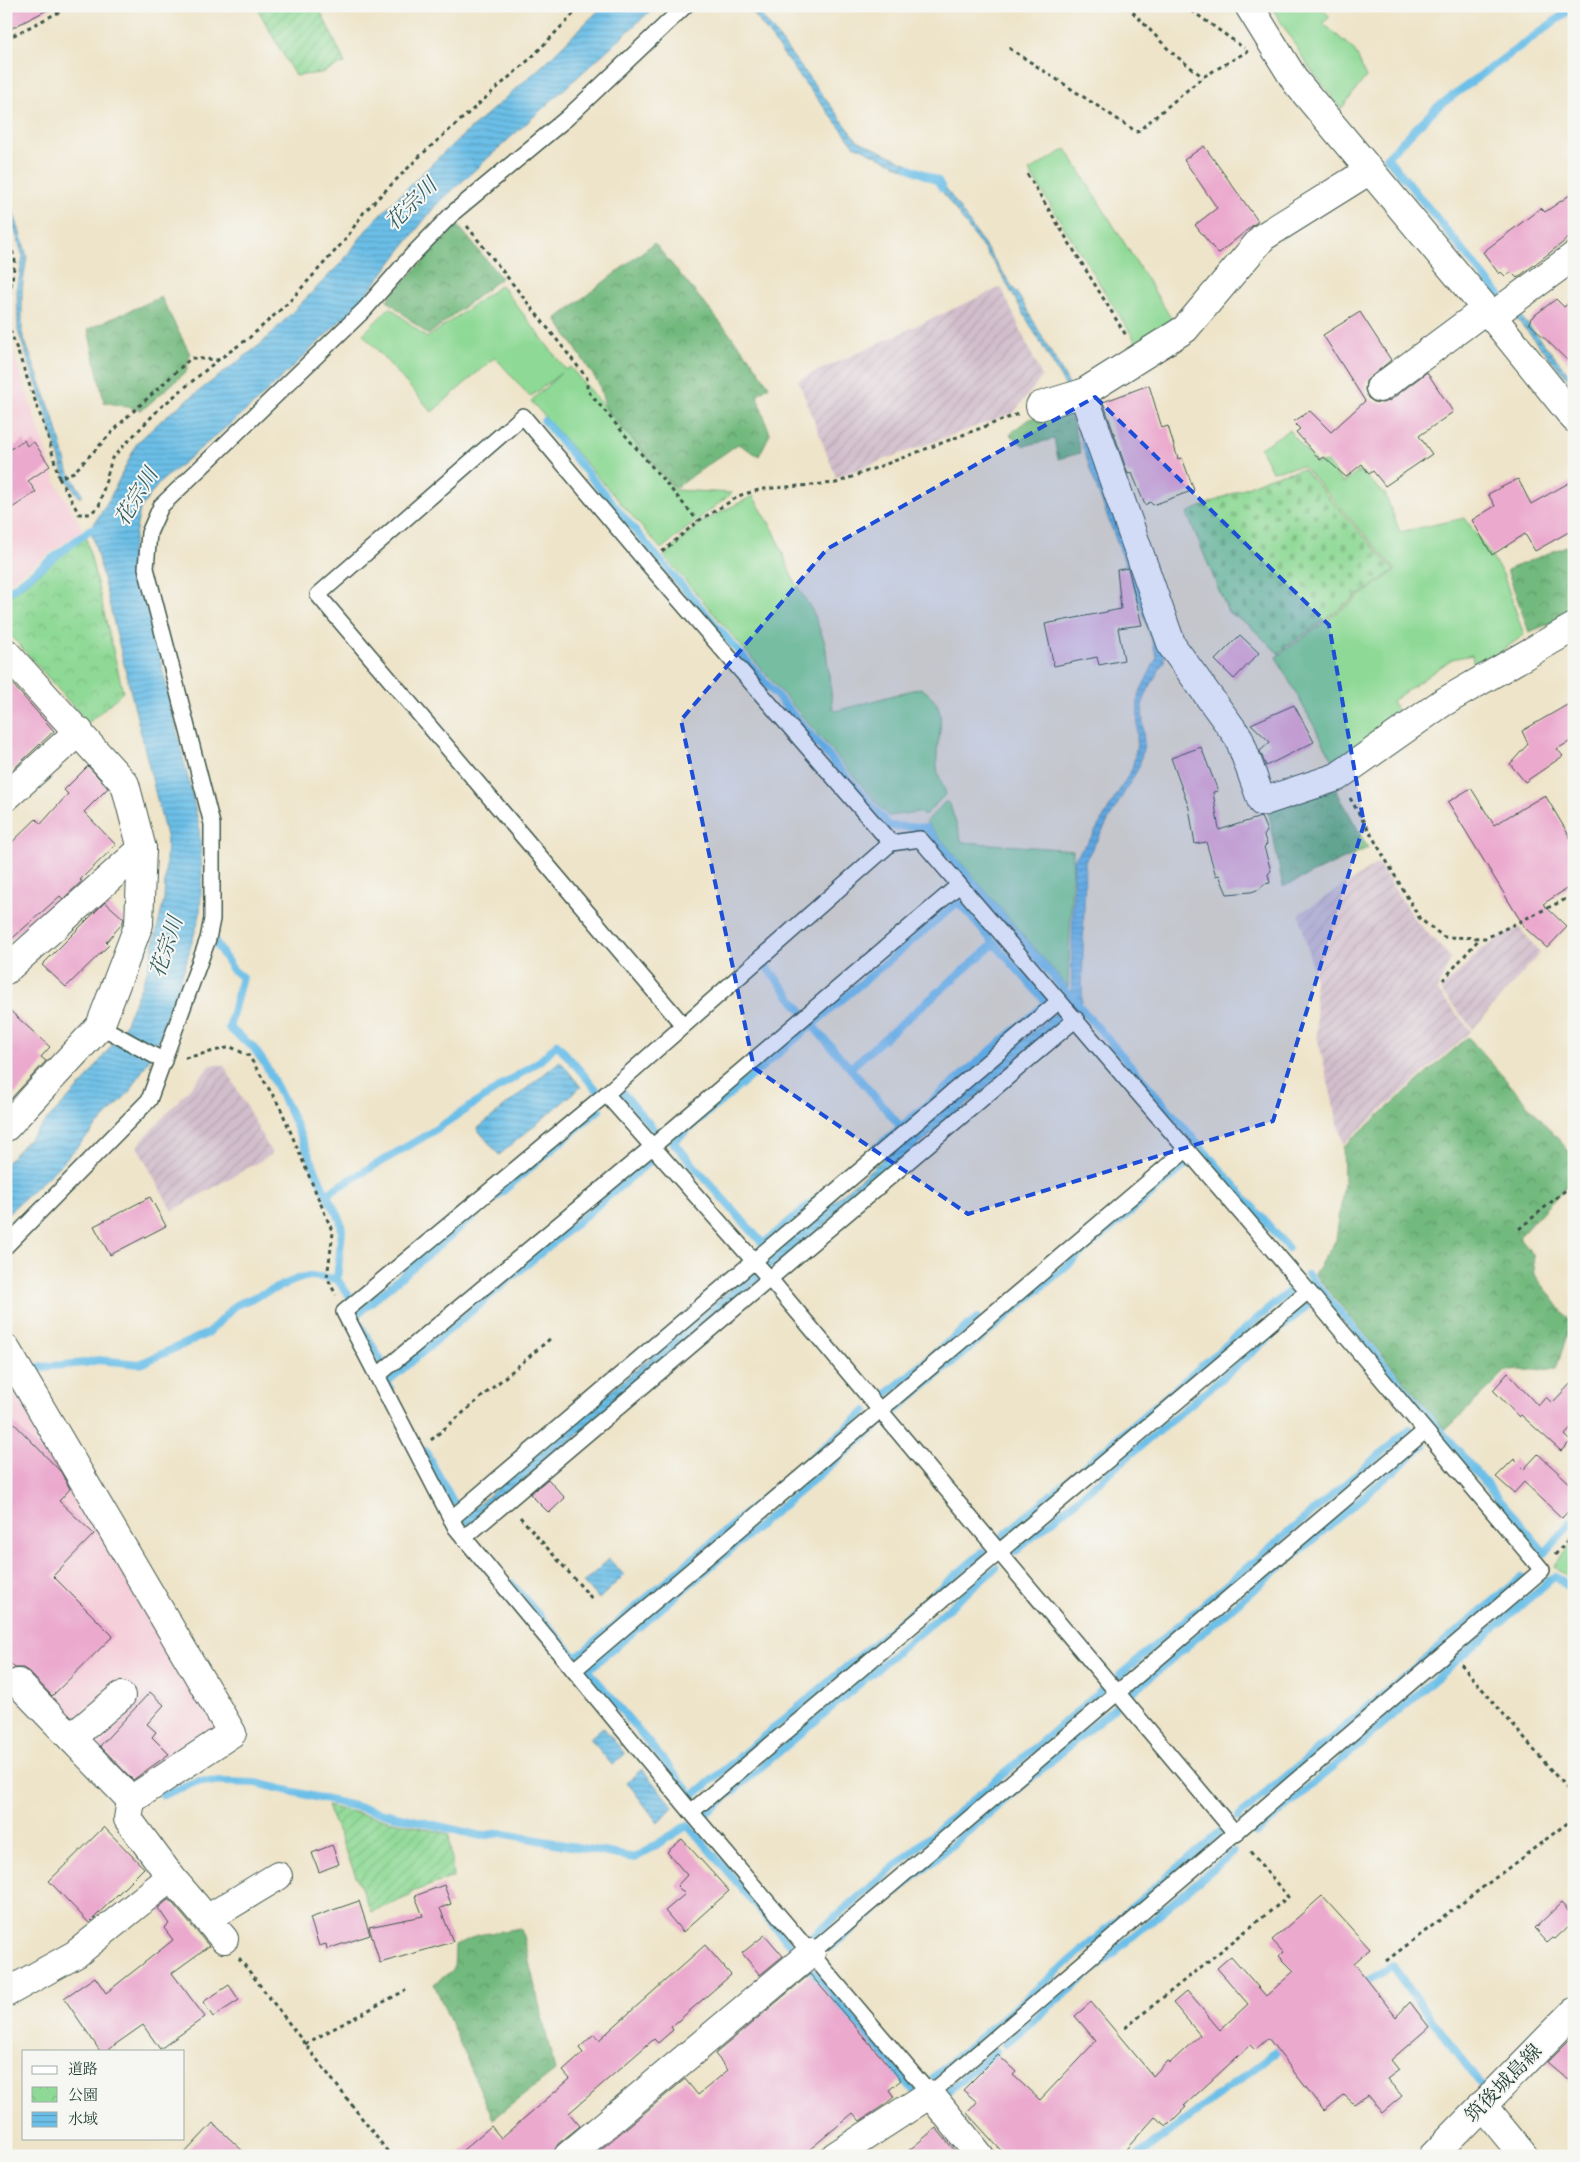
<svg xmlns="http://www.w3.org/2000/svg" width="1580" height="2162" viewBox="0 0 1580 2162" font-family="'Gentium Book Plus','Noto Serif JP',serif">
	<defs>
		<pattern id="industrial-furrows" width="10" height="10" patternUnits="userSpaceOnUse" patternTransform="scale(1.25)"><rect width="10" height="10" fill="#d1bdcb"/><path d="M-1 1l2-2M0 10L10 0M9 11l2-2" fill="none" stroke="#b3a3af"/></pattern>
		<pattern id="forest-crowns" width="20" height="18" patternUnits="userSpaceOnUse" patternTransform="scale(1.25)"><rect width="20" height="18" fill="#72b97e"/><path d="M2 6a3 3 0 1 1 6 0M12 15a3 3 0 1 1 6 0" fill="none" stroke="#5d9868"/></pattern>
		<pattern id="cemetery-stones" width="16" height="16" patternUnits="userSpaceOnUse" patternTransform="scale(1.25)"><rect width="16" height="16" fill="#8ed995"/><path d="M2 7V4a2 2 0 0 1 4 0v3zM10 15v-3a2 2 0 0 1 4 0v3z" fill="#7abb81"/></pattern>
		<pattern id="park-crowns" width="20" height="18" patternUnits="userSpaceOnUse" patternTransform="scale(1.25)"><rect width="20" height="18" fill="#8ed995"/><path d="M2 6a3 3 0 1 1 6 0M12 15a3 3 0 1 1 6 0" fill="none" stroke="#7abb81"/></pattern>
		<pattern id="garden-furrows" width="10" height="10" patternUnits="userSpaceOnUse" patternTransform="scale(1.25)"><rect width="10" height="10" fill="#8ed995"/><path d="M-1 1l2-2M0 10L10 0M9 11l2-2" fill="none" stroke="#7abb81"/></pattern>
		<pattern id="water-rules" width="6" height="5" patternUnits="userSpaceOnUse" patternTransform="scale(1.25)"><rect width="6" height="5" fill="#6cbfe8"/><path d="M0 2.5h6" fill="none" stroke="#589cbd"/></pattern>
	</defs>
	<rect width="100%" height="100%" fill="#f6f6f2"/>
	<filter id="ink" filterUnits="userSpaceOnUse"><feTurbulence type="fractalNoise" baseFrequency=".02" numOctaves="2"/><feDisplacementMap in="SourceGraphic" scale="10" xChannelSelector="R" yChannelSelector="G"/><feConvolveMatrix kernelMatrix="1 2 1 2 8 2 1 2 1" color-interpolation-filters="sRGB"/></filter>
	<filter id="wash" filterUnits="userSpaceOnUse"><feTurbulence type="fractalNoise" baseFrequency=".0096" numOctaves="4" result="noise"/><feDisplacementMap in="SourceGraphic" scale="20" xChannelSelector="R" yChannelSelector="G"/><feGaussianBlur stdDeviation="1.12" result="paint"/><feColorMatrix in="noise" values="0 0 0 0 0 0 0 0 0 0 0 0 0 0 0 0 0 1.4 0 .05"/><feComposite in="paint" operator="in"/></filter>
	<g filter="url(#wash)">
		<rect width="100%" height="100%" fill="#eee4c9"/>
		<g fill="#f5cfda">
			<path d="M6,329l50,153 23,41 2,8 -75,53z"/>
			<path d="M6,1338l235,391 -117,74 -118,-114z"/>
		</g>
		<g fill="url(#industrial-furrows)">
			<path d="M1001,287l41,90 -29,36 -177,64 -38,-97z"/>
			<path d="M1378,863l36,56 37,39 -14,32 34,41 -128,113 -26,-108 -3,-61 -15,-61z"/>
			<path d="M1519,927l21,26 -67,76 -33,-39 42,-41z"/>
			<path d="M211,1065h13l48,89 -100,57 -35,-65z"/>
		</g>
		<g fill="#8ed995" stroke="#568b64">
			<path d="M1271,6h49l10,11 -7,6 32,28 11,26 -25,32 -33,-43z"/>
			<path d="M1066,149l108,174 -36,22 -109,-174z"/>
			<path d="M501,285l65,85 4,-3 105,123 57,3 -71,56 -130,-148 30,-28 -31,24 -35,-40 -63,55 -69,-78 27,-27 37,31z"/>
			<path d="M1289,430l27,33 11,-1 16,21 17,-12 25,23 15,38 65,-14 38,56 21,61 -49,35 -3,-15 -20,4 -60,42 9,17 -67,44 -58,-105 120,-87 -93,-104 -31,5 -12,-23z"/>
			<path d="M753,496l21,35 18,46 21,35 12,31 8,66 3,2 84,-23c35,19 14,50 17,79 1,9 6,18 9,27l-22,22 -5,-4 -31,4 -224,-260 35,-33z"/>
			<path d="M946,801l4,4 12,37 111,8 -5,137 -142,-165z"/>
			<path d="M1574,1542v41l-20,-17z"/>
		</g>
		<g fill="url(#forest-crowns)" stroke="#487b59">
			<path d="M457,224l44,54 -73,57 -41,-35z"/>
			<path d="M654,243l99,119 16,24 -12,9 13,39 -11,22 -21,-12 -63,44 -70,-81 -6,-23 -43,-65z"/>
			<path d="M161,297l29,57 -4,18 -44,38 -38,-8 -16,-73z"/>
			<path d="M1068,405l13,48 -23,6 -4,-20 -30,7 -14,-11c15,-18 37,-23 58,-30z"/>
			<path d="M1566,546l8,19v49l-45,18 -22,-62z"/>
			<path d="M1334,786l34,62 -85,39 -15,-77z"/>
			<path d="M1468,1037l106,120v21l-55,59 14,18 2,20 36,48 -15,46 -50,2 -60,59 -132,-156 22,-34 8,-57 -1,-36z"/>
			<path d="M521,1928l34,143 -62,48 -59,-135 20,-15 1,-23 22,-11z"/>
		</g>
		<path fill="url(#cemetery-stones)" stroke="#568b64" d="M1303,469l91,101 -116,83 -29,-28 -21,-13 -41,-99 83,-36z"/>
		<path fill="url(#park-crowns)" stroke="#568b64" d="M86,537l37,155 -35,31 -82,-93v-31z"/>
		<g fill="url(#garden-furrows)" stroke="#568b64">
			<path d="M256,6h62l27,57 -24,10 -26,3z"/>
			<path d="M327,1806l122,28 4,43 -41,15 -2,4 -39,16z"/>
		</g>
		<g fill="url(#water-rules)" stroke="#467e8e">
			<path d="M603,6h53l-220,199 -75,96 -107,103 -95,79 -19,26 -9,47 14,39 54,230 3,48 -2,42 -16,54 -28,78 -25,43 -73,77 -52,48v-52l79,-82 38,-51 24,-58 17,-72 3,-60 -76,-311 19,-31 27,-55 28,-26 96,-73 82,-83 27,-36 72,-71 101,-89z"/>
			<path d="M748,6h6l103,134 64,30 -3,5 -64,-30 -50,-63z"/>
			<path d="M939,178l83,123 48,85 -4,1 -68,-118 -62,-86z"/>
			<path d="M6,187l21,69 -5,34v43l34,92 12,46 15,24 -3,3 -15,-21 -22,-74 -25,-72 -1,-42 6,-32 -17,-56z"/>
			<path d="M1518,313l56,67v6l-60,-70z"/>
			<path d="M1069,403h5l90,252v6l-16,29 -6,15 2,39 -5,23 -54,94 -3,140 -6,11 -608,516 -7,-9 610,-520 3,-140 18,-22 40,-68 5,-24 1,-49 19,-39 -19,-59 -45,-120z"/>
			<path d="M560,1061l21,26 -82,68 -22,-26z"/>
			<path d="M609,1559l15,16 -25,24 -16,-16z"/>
			<path d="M603,1727l22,27 -13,11 -22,-27z"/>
			<path d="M642,1769l31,38 -15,16 -31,-41z"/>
		</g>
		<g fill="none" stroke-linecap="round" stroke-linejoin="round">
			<g stroke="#6cbfe8" stroke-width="8">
				<path d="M910,168l28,13 4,7"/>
				<path d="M1500,296l-113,-139 49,-49 138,-101"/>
				<path d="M544,421l119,143 226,262 37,2 148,173"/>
				<path d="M6,594l85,-65h9"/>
				<path d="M958,902l89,101 -284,241 -90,-102z"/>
				<path d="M215,942l18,28 9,7 -13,51 24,19 12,17 25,48 36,82 104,-61 111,-73 16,-16 39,45"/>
				<path d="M767,967l34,43"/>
				<path d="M1074,1000l214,248"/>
				<path d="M812,1025l38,43"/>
				<path d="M621,1091l36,42"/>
				<path d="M901,1127l-51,-59 145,-125"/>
				<path d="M326,1194l14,25 2,12 -5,48 12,17"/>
				<path d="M1308,1275l237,278 29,-34"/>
				<path d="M6,1328l11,18"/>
				<path d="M381,1361l-26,-45 245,-207"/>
				<path d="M27,1362l3,6 55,-5 13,-3 42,4 68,-31 28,-28 64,-27 10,-2 27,3"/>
				<path d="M390,1388l-3,-6 262,-220"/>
				<path d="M883,1397l94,-79"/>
				<path d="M896,1410l291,-246"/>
				<path d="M876,1427l-288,243 105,126 290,-244"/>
				<path d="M425,1451l31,56"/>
				<path d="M1003,1536l289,-247"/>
				<path d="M1016,1551l291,-245"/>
				<path d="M511,1583l65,75 290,-247"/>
				<path d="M1120,1675l290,-246"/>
				<path d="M1134,1691l289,-245"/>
				<path d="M163,1795l35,-14 58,2 225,53 19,-3 135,25 53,-33 227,267"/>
				<path d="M707,1813l289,-245"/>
				<path d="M1238,1817l284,-240"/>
				<path d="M1256,1833l299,-257 19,16"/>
				<path d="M814,1935l287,-244"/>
				<path d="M830,1948l284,-240"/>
				<path d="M1361,1987l30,-22 97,129"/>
				<path d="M1005,2044l228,-192"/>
				<path d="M934,2077l287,-246"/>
				<path d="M945,2094l51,-43"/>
				<path d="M1138,2156l146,-110"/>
			</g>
		</g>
		<g id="blocks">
			<g fill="#eba9ce">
				<path d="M6,6h49l-49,25z"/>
				<path d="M1204,146l54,75 -40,33 -23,-29 22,-17 -33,-48z"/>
				<path d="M1574,192v42l-57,44 -6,-6 -6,4 -4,-4 -2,2 -16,-22 58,-44 4,4z"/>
				<path d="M1556,299l8,8 10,-8v68l-45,-44 2,-5z"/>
				<path d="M1360,312l31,48 -25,21 -1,9 3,8 6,4 8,1 7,-2 38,-29 26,40 -34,24 13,18 -47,32 -12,-15 -4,3 -7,-10 -16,13 -22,-20 -4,3 -24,-28 4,-3 -7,-7 17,-11 21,21 34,-31 -42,-66z"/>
				<path d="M1149,385l13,43 6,-2 10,33 4,-1 12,32 -41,15 -3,-3 -5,3 -13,-32 -4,1 -25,-72z"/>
				<path d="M24,440l3,6 7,-4 16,24 -22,15 8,11 -30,20v-60z"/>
				<path d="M1518,479l13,25 43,-24v49l-39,22 -10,-17 -33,21 -20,-35 23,-14 -7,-12z"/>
				<path d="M1128,568l14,57 -24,3 6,32 -25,5 -2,-8 -43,9 -9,-42 76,-15 -4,-39z"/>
				<path d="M1240,635l19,18 -25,26 -19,-19z"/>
				<path d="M6,677l48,54 -48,45z"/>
				<path d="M1574,701v38l-17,10 6,7 -38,26 -15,-18 18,-20 -6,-13z"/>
				<path d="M1294,705l20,37 -48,24 -6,-15 10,-9 -19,-18z"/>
				<path d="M1201,747l17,44 -5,1 6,38 42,-13 6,14 -3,5 3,8 -3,3 7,24 -3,3 2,9 -6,1 -4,5 -9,3 -24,2 -8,-19 -3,1 -10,-34 -11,2 -6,-36 -18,-50z"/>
				<path d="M88,766l20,22 -24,24 32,33 -36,35 2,1 -19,18 -3,-3 -54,48v-96l30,-29 5,5 27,-30 -4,-4z"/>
				<path d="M1471,788l23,37 51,-30 29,49v40l-31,20 24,23 -20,21 -22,-20 -77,-126z"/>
				<path d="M105,902l19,17 -2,5 -16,18 3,3 -43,42 -24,-22z"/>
				<path d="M6,1007l44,40 -9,10 5,4 -40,43z"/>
				<path d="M150,1197l16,29 -56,29 -16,-29z"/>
				<path d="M1508,1373l30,33 8,-9 6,6 22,-23v45l-9,10 6,6 -10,10 -40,-36 -2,2 -26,-27z"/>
				<path d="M6,1415l55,57 9,17 -11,12 35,33 -41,42 60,60 -61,60 -23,-24 -6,-4h-8l-9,-9z"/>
				<path d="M1538,1454l36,33v18l-12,13 -38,-36 -10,11 -18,-16 18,-18 10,10z"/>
				<path d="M548,1479l17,19 -16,15 -19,-19z"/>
				<path d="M150,1692l14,13 -17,19 9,8 -4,5 17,17 -36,26 -33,-34z"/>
				<path d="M104,1827l40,41 -55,55 -40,-42z"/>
				<path d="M682,1839l47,52 -46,41 -18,-21 20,-17 -8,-8 10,-11 -20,-23z"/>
				<path d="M332,1845l7,19 -20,8 -7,-19z"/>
				<path d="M444,1885l7,19 -11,4 13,34 -73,21 -11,-36 54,-11 -8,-20z"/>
				<path d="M1322,1896l48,53 -16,14 42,54 14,-15 19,25 -38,33 8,10 -12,9 15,17 -20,17 -15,-18 -13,9 -10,-9 -20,16 -56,-73 -13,12 -5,-5 -66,61 2,1 -19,19 -12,-9 -35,39h-114l-39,-43 10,-11 -14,-12 35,-35 18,17 -3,3 27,25 56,-59 -21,-25 16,-14 62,74 14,-15 3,2 30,-28 -27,-32 14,-12 33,39 28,-26 -31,-36 14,-12 35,40 28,-25 -15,-15 4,-4 -11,-12z"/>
				<path d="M169,1899l40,47 -37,27 33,44 -45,32 -17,-24 -37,26h-6l-36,-53 31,-21 11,16 67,-53 -9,-12 5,-4 -11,-16z"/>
				<path d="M359,1901l11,34 -43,14 -1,-5 -7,2 -9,-28z"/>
				<path d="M1561,1903l13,14v4l-19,18 -2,-1 -6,5 -13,-14z"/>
				<path d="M765,1935l18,21 -23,19 -18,-22z"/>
				<path d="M705,1945l26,30 -60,52 2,3 -15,13 -4,-4 -85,74 11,13 -22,18 -5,12h-97l35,-30 10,12 69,-59 -7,-8 20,-18 -4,-5 15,-14 5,6z"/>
				<path d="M810,1974l91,106 -12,10 5,7 -7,6 -27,18 -7,-8 -51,43h-209l92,-77 13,16 30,-25 -13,-16z"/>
				<path d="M229,1985l10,15 -26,17 -10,-15z"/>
				<path d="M1574,2035v50l-27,-23z"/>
				<path d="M213,2123l35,33h-66z"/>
				<path d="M936,2128l23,28h-57z"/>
			</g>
		</g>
	</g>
	<g filter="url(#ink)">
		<use href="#blocks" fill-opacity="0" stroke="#3e564a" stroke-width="1"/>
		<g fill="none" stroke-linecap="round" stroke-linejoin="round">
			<defs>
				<g id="lane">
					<path d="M920,839l388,452 234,279 -612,524 -239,-282 -235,-284 -112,-216 262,-218 285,-251z"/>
					<path d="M683,1025l-365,-430 205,-179 125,148 243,279"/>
					<path d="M100,1026l64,35"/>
					<path d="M606,1094l163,184 467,556"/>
					<path d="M6,1246l143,-146 59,-161 4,-20v-95l-66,-256 3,-35 12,-27 204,-197 49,-56 40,-41 113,-94 118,-112"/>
					<path d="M377,1376l275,-229 307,-262"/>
					<path d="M451,1519l608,-518"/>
					<path d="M464,1538l612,-519"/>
					<path d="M574,1670l612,-520"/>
					<path d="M691,1812l617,-521"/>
					<path d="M811,1953l614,-522"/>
				</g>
				<g id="street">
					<path d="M1249,6l47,76 190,227 88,109"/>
					<path d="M1492,316l82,-60"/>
					<path d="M1380,388l106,-79"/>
					<path d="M1083,393l89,253 67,92 23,64 75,-25 105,-74 132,-76"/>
					<path d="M1040,406l43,-13 102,-64 78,-92 107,-67"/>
					<path d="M6,653l119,131 17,65 -3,75 -39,102 -94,101"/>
					<path d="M6,797l73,-66"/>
					<path d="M6,970l136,-121"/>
					<path d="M6,1349l226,384 -101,67"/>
					<path d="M18,1683l113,117 -3,19 43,58"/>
					<path d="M71,1738l50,-42"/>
					<path d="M207,1919l71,-43"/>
					<path d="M6,1993l70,-39 95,-77 53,62"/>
					<path d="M1482,2105l42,51"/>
					<path d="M568,2156l243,-203"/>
					<path d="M835,2156l95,-62 50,62"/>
				</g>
				<path id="secondary" d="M1433,2156l141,-144"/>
			</defs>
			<use href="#lane" stroke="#3e564a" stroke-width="18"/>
			<use href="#street" stroke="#3e564a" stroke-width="30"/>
			<use href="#secondary" stroke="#3e564a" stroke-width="30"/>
			<g stroke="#3e564a" stroke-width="3" stroke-dasharray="4 4" stroke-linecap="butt">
				<path d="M1127,6l44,46 32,25"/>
				<path d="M1185,6l59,42"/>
				<path d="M6,39l65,-33"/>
				<path d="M1009,48l128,84 66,-55 45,-26"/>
				<path d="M1027,174l100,163"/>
				<path d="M467,226l120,152v12l111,131"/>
				<path d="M6,228l9,33 -5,31 -1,35 39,110 11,41 15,-6 49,-51 68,-63 27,2 31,-22 39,-35 57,-63 19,-28 57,-57 111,-98 49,-51"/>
				<path d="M59,478l20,36h11l9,-8 13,-48 49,-51 57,-47"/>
				<path d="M662,552l36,-31 43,-26 21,-6 74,-6 182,-69"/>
				<path d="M1350,798l70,121 24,18 42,1 88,-43"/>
				<path d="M1443,980l37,-42"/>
				<path d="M185,1058l46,-11 18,9 31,51 53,126 -6,44 9,18"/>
				<path d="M1519,1229l55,-46"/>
				<path d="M431,1440l120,-102"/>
				<path d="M520,1517l74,84"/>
				<path d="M1555,1555l19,-23"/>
				<path d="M1461,1664l113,133"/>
				<path d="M239,1958l152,198"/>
				<path d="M1386,1961l188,-143"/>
				<path d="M1125,2028l163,-131 -40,-48"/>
				<path d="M305,2044l101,-54"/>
			</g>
			<use href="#lane" stroke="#fff" stroke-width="15"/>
			<use href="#street" stroke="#fff" stroke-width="28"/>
			<use href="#secondary" stroke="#fff" stroke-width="28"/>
		</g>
	</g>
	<path fill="#1d4ed8" fill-opacity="0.2" stroke="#1d4ed8" stroke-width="4" stroke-dasharray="10 6" stroke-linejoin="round" d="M1095,397l234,228 35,199 -91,297 -305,93 -214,-146 -73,-348 146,-171z"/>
	<g text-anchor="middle" stroke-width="4" stroke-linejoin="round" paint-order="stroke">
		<g font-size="20" fill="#1f3d34" stroke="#f6f6f2">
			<text transform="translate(1503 2083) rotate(-46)" y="7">筑後城島線</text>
		</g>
		<g font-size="21" font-style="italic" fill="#325e61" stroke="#f6f6f2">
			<text transform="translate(411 204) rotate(-45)" y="7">花宗川</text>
			<text transform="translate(136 497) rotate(-59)" y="7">花宗川</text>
			<text transform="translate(166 947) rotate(-72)" y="7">花宗川</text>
		</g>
	</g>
	<rect width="1580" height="2162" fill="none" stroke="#f6f6f2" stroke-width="25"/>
	<rect x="22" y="2050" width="162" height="90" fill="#f6f6f2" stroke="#a0aca6"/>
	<rect x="32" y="2066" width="25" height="8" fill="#ffffff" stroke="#a0aca6"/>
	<text x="68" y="2074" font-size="15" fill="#1f3d34">道路</text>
	<rect x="32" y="2087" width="25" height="15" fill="url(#park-crowns)" stroke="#a0aca6"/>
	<text x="68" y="2100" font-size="15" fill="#1f3d34">公園</text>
	<rect x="32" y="2112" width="25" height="15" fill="url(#water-rules)" stroke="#a0aca6"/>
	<text x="68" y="2124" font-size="15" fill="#1f3d34">水域</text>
</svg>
